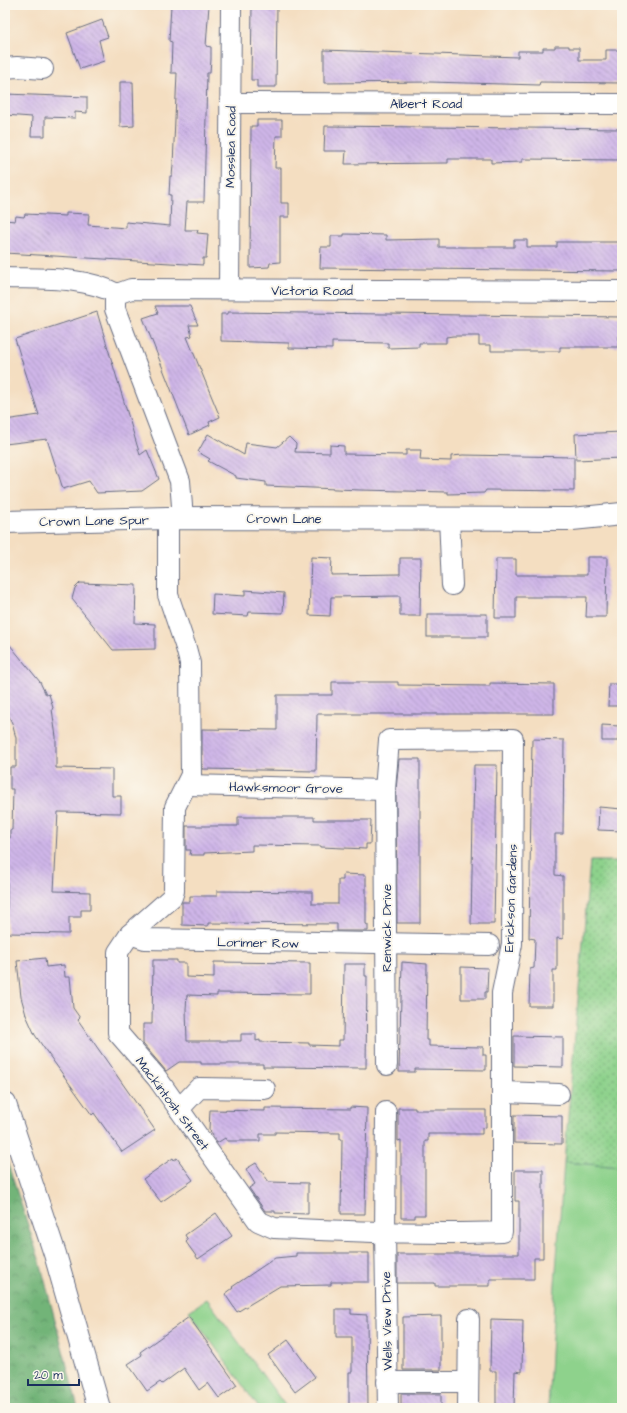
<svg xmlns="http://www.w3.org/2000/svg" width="627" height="1413" viewBox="0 0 627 1413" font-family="'Architects Daughter',sans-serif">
	<defs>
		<pattern id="forest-crowns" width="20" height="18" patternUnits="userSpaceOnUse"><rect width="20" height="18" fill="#72b478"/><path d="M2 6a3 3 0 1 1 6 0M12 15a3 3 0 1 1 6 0" fill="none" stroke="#5d9366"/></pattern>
		<pattern id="garden-dots" width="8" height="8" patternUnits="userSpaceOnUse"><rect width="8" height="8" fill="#8ed28c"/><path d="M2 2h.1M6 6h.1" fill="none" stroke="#73ab76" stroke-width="1.8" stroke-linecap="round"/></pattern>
		<pattern id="building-back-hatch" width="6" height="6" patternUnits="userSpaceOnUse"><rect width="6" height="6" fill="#cfb6e8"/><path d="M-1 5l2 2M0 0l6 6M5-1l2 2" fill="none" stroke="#a794bf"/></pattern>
	</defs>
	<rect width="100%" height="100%" fill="#fbf7ec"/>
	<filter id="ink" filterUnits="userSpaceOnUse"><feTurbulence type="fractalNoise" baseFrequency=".025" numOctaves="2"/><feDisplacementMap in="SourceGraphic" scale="8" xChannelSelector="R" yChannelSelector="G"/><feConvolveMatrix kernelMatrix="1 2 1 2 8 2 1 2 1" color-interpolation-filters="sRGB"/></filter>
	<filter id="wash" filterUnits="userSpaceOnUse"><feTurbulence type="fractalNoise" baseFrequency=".012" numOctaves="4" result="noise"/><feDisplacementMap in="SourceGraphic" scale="16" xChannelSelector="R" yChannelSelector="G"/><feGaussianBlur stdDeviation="0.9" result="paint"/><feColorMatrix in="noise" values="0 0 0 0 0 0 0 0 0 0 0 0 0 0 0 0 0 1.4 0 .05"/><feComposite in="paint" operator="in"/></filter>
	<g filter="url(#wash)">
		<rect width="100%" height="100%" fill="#f4dec1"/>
		<g fill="#8ed28c" stroke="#548075">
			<path d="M564,1162l58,5v241h-74l7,-124z"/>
			<path d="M207,1299l80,109h-28l-70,-97z"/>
		</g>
		<path fill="url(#forest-crowns)" stroke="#46726b" d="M5,1155l35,107 38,146h-73z"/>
		<path fill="url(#garden-dots)" stroke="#548075" d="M590,861h32v306l-58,-5z"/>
		<g id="blocks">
			<g fill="url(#building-back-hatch)">
				<path d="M171,5h38l-3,41 5,1v12l-1,14h-3l-3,129h-17l-2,28h13l-1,3 11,1 -2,24h-3v7l-198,-12v-33l10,1 1,-5 8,1 1,-3 41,2v-3l23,1 -1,11 38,3v-6l44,4 1,-31h-2l1,-19h2l1,-11 4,-92h-6l1,-31 -3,-1z"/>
				<path d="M252,5h25l-1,82h-19v-7h-6z"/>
				<path d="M102,20l6,17 -9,3 5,21 -24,8 -13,-36z"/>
				<path d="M555,46h14v2h10v12h27v-10h16v33l-82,-1 -1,3 -109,-3 -106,1v-33l194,7v-6h25v-3h12z"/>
				<path d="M120,82h13l1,44 -14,1z"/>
				<path d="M5,94l82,3v16l-12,-1v6l-30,-1v19h-14l1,-19 -27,-2z"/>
				<path d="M257,120h25v16h-6l-1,32h6v35h8v14h-9v45l-10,1 -1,4 -19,1 1,-142h6z"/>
				<path d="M325,126l297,3v31l-100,-1v3l-31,1v-4h-43v4h-4l-99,1 1,-13h-22z"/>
				<path d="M344,234l42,1v5l53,-1v8h75v-7h13v7h30v-5h65v29l-302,-3 1,-21h10v-11h13z"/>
				<path d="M155,306h35l8,19h-9l3,11 -5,1 33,80 -11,5 1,3 -21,10 -46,-117 15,-5z"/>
				<path d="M97,312l43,143 7,-5 12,29 -17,12 -45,2 -8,-12 -26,8 -16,-50 -42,5v-24l34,-5 -24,-76z"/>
				<path d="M228,312l394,5v19h-3l-1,11h-58v4h-69v-6h-12v-9h-26l-7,1v6h-27v4l-31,1v-5l-56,-1v7l-43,-1v-5l-68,-2v-27h7z"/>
				<path d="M622,432v26l-46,2 -1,-26z"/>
				<path d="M208,434l36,21 2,-12 31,4 12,-10 7,7 -1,8 35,1v-8l14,1v8l62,1v-5h15l-1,10 31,1v-5l12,-1 111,2v34l-88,-1 -2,3 -36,1v-2l-88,-2 -94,-4v-4l-30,-4v-2l-28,-15 2,-2 -12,-7z"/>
				<path d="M311,557l21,1 -1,17 69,-1v-16h21l-1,58h-20v-20l-69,1 -1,19 -21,-1z"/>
				<path d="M587,557h20l-1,60h-20l1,-20h-71v21h-21l1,-59h20v16h71z"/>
				<path d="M80,583l56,2 -1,38 20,1v25l-42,1 -41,-51 3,-11z"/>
				<path d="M245,590l39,3 -1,20 -34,-1 -1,4 -36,-2 1,-20 32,2z"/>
				<rect x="427" y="614" width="60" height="23"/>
				<path d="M5,639l35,43 6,13 3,-1 4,14 -1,1 4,28v31l56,1v27h9v17l-63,-1 -4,79 36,1v18h-9v7h-12v17l-62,-1v-95h3v-8h2l1,-41h-3v-22h6v-29l-4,-15 -7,-15z"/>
				<path d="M332,682h66v3l92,1v-3l64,1v30h-237l-1,57 -114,-2v-40l75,1v-35h55z"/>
				<path d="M609,684h13v22h-14z"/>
				<path d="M602,725l17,1 -1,15h-16z"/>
				<path d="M532,739l32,1 -1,94h-8v41l8,1v63l-6,-1v32h-4v36h-24l1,-37 4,-1 1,-29 -6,-1z"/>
				<path d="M399,759h21v164h-23l-1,-133z"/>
				<path d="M474,765h23l-3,159h-23z"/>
				<path d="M599,807l23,2v22l-24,-1z"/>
				<path d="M238,817h76v3h57l-1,24h-4v5l-45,-2v-1l-69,-1v6l-48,2v2h-14l1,-5h-5v-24h52z"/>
				<path d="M343,874l23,1v49l2,1v6h-31v-7l-129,-1v3l-26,-1v-23h8v-6h27v-5l95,1v12h26v-24h5z"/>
				<path d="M45,958l1,9 18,-2 1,12h5l3,31 7,10 -2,2 77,110 -33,22 -28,-39 -2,2 -46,-64 -11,-16 -9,-20 -5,-18 -4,-36z"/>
				<path d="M153,960h24v3h9v14l28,1v-16l96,1v31l-93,-1v3l-30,-1 -1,14 1,32h54v-7h15v7l4,-1v2l49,1v2l30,1v-6h4l1,-76h21v12h2l-1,92 -103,-1v-3h-62v-2h-22l-13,9 -23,-27v-20h9z"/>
				<path d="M402,962l25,2 -1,76h3v6l54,1v8h3v15l-71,-1v3h-16z"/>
				<path d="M461,967l27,1 -1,24h-2v7h-24z"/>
				<path d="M514,1036l49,1v30l-49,-1z"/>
				<path d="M350,1107l17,1 -2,106h-24l1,-75h-2v-6l-65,-1v2h-15v7h-33l-2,-3 -8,5 -8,-14 1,-19 55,1v-3l85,1z"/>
				<path d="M398,1108h17v2h71v17l-4,1v6h-54v7h-3v74h-10v3h-14v-78l-3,1z"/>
				<path d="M514,1115l48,1v28l-48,-1z"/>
				<path d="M173,1158l1,2 3,-2 16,22 -32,22 -18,-23z"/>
				<path d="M256,1163l13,19 39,1v31l-33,-1v-2h-10l-16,-23 6,-4 -9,-15z"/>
				<path d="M515,1170h28v88h-9v21h-44v7h-55v-3h-38v-29h122v-53h-4z"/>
				<path d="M216,1213l16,23 -34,23 -12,-17 2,-2 -3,-5z"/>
				<path d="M296,1253h73v29h-38v3l-51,1 -43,26 -12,-18 8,-6 -1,-1 43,-29 21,-2z"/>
				<path d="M336,1309h15v5l16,1 1,93h-19v-36h3v-35h-16z"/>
				<path d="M441,1316v54h-38v-53z"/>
				<path d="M189,1317l48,68 -18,13 -11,-15 -9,7 -15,-22 -22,16 -2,-2 -13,9 -19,-27 14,-9 -2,-3z"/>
				<path d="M491,1319l32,1 -1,52 -7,-1 -1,37h-18v-37h-6z"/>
				<path d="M288,1340l27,37 -20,15 -27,-37z"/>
				<rect x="401" y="1394" width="40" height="14"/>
			</g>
		</g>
	</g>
	<g filter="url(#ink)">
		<use href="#blocks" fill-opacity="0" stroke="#676c81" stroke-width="1"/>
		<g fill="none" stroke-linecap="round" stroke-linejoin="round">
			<defs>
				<g id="minor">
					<path d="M5,68l12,-1 26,2"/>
					<path d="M230,103l392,1"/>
					<path d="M5,278c36,1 80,-2 112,16"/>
					<path d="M229,289l2,-284"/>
					<path d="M117,294l14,-5 491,2"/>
					<path d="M117,294l-2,4v11l65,172 3,37"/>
					<path d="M168,518v77l18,53 4,15 1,112 -16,32 -1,84 -2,6 -42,37 -12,18v81l39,45 101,143 16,7c76,3 152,7 228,4v-239l10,-49 1,-205 -124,1 -4,50 2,275"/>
					<path d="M449,518l3,67"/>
					<path d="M187,785l198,5"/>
					<path d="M130,934l15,5 344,6"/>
					<path d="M502,1092l57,2"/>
					<path d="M179,1109l20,-21 66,1"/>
					<path d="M386,1112l-1,121 3,175"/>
					<path d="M387,1382h81"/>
					<path d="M468,1408l1,-89"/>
				</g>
				<path id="tertiary" d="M5,522l163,-4 404,1 50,-5"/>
				<path id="primary" d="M5,1104l50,150 44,154"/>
			</defs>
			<use href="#minor" stroke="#676c81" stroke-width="22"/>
			<use href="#tertiary" stroke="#676c81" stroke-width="24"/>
			<use href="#primary" stroke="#676c81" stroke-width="24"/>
			<use href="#minor" stroke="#fff" stroke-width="20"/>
			<use href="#tertiary" stroke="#fff" stroke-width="22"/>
			<use href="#primary" stroke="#fff" stroke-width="22"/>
		</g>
	</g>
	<g text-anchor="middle" stroke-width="4" stroke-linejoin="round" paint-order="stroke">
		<g font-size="13" fill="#1b2f5e" stroke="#fbf7ec">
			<text x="426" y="108">Albert Road</text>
			<text transform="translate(230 147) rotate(-89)" y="5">Mosslea Road</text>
			<text x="312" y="295">Victoria Road</text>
			<text x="284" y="523">Crown Lane</text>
			<text transform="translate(94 520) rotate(-1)" y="5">Crown Lane Spur</text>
			<text transform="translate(286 787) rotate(1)" y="5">Hawksmoor Grove</text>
			<text transform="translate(510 898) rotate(-88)" y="5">Erickson Gardens</text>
			<text transform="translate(386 928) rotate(-90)" y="5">Renwick Drive</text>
			<text transform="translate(258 942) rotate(1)" y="5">Lorimer Row</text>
			<text transform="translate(173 1103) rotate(53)" y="5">Mackintosh Street</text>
			<text transform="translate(386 1321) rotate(-91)" y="5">Wells View Drive</text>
		</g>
	</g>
	<rect width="627" height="1413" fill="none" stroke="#fbf7ec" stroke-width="20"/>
	<path d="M28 1379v6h51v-6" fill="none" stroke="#1b2f5e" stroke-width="2"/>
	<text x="34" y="1379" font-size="12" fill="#1b2f5e" stroke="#fbf7ec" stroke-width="3" paint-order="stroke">20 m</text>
</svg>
